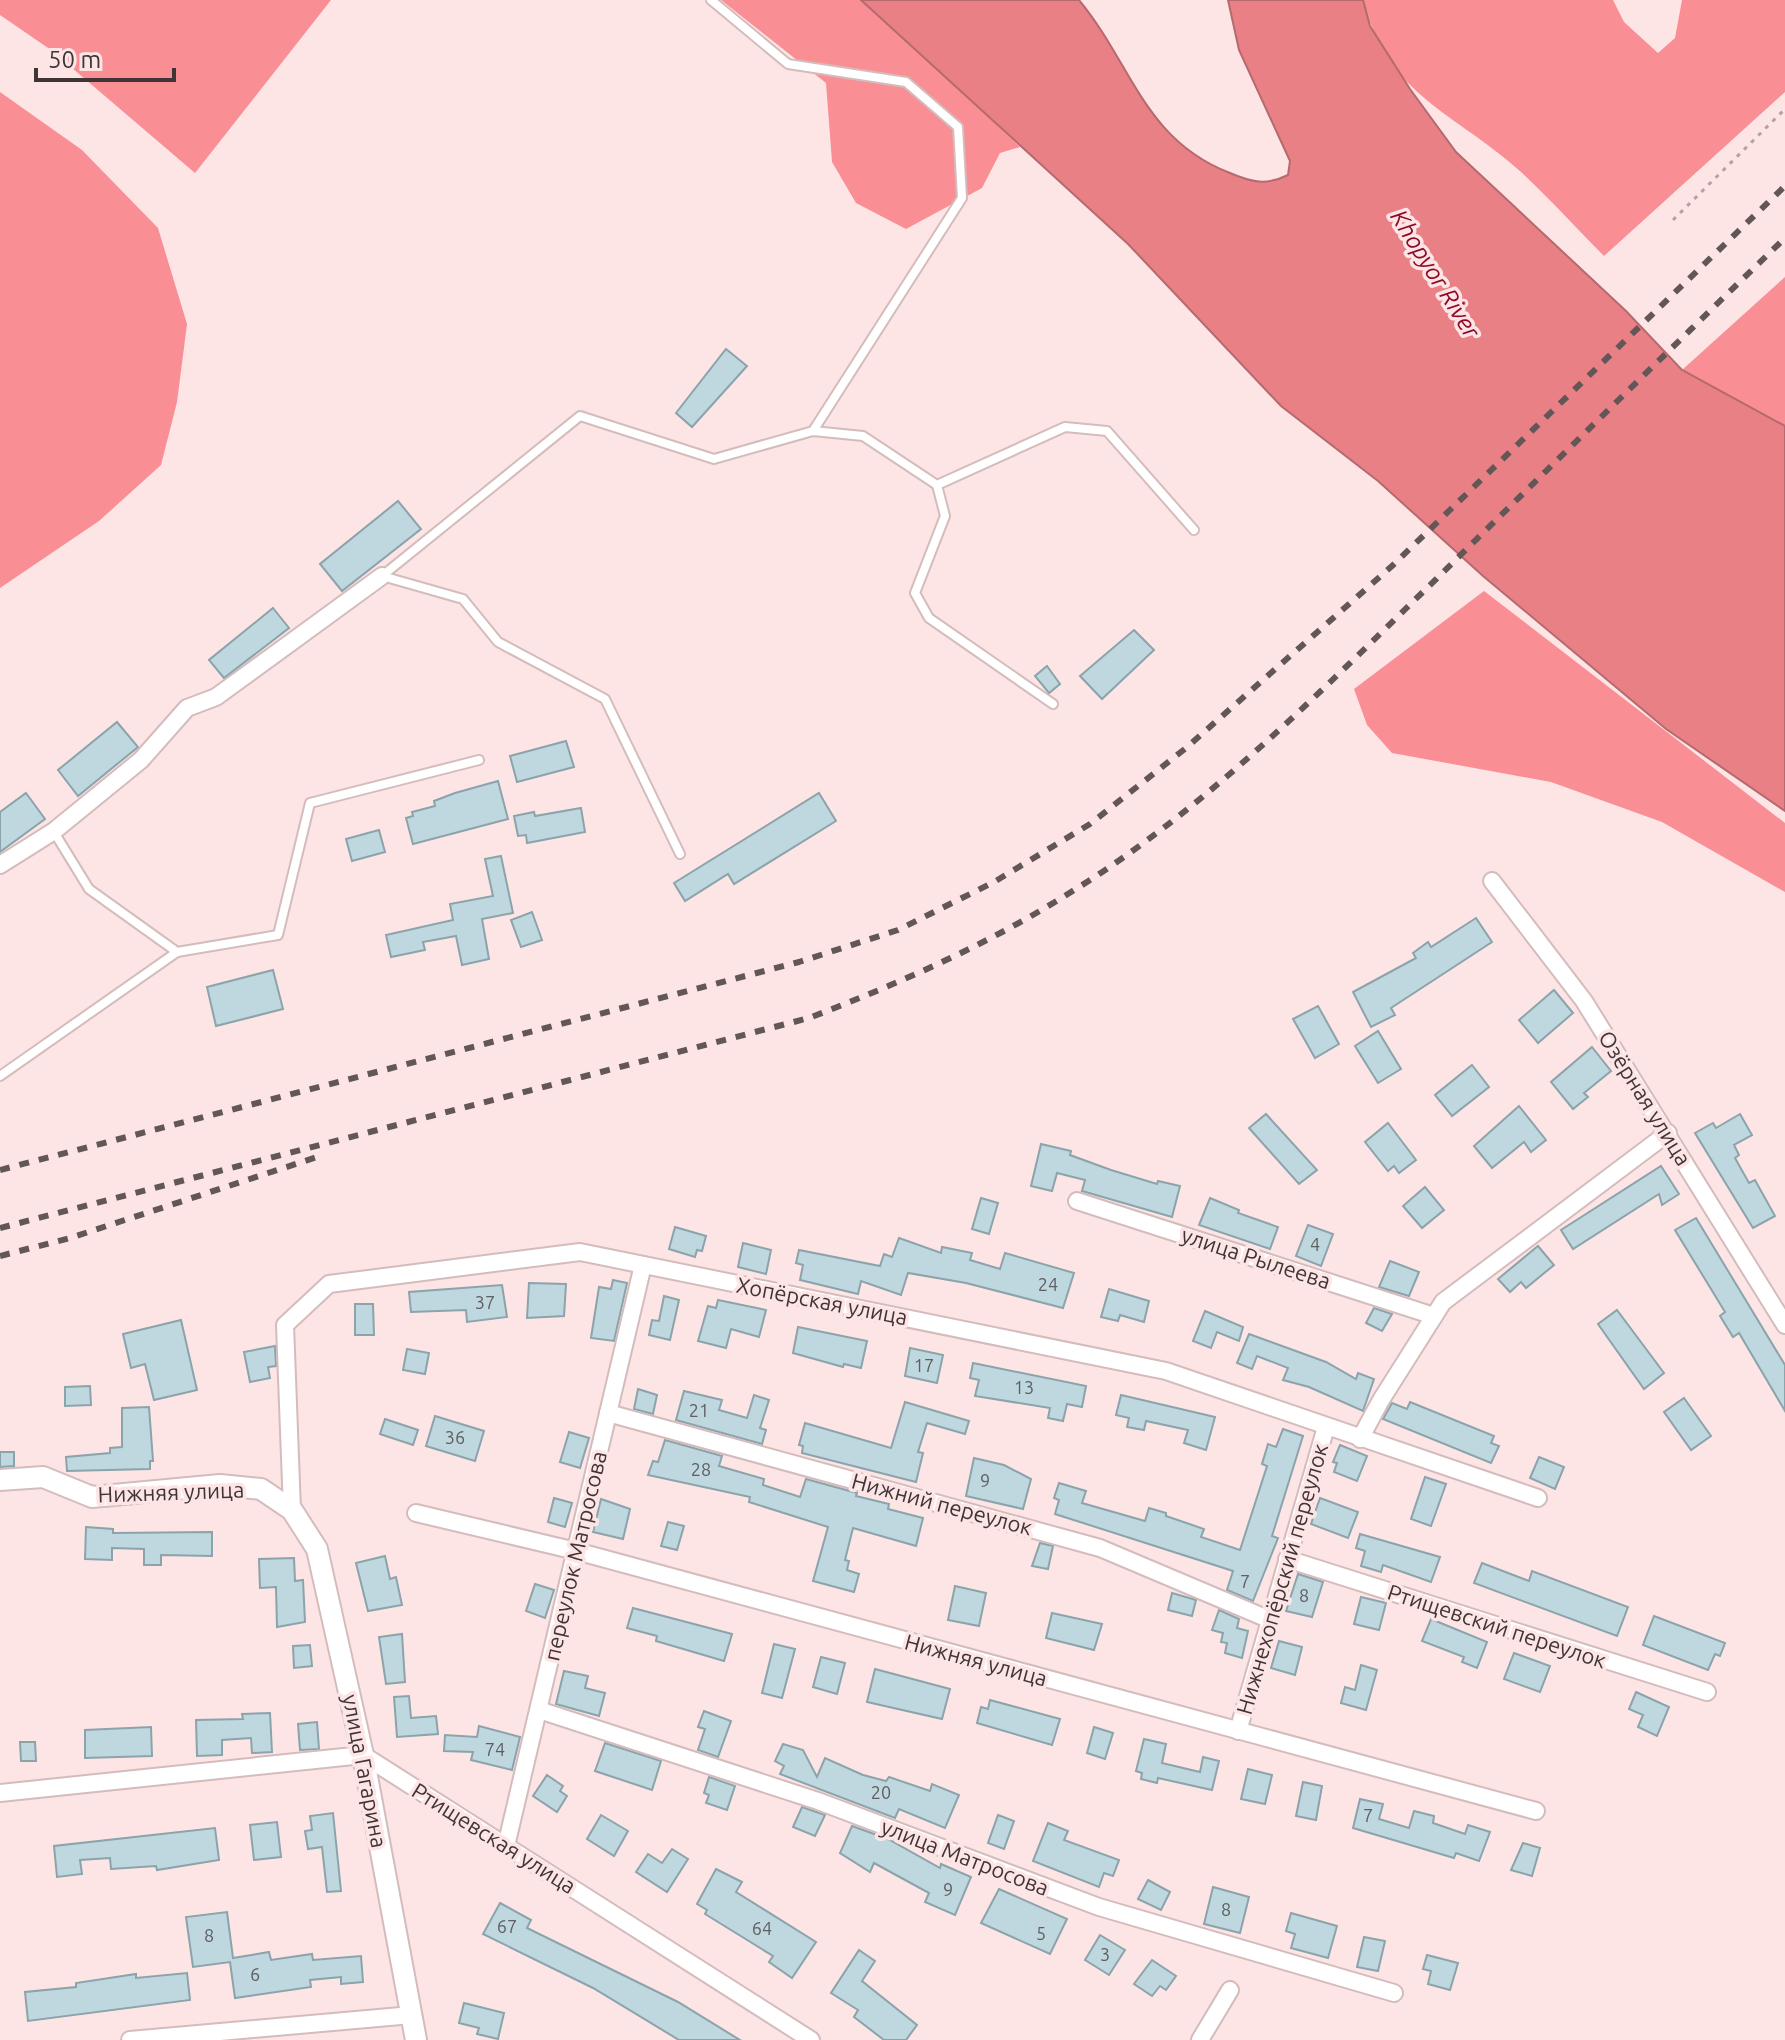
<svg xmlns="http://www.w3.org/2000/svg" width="1785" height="2040" viewBox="0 0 1785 2040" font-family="Ubuntu,sans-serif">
	<rect width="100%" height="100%" fill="#fee5e5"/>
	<g fill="#f98e94">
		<path d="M0,0h331l-136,173 -144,-123 -51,-35z"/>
		<path d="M721,0h145l154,147 -20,6 -18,35 -76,41 -50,-26 -24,-41 -6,-79z"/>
		<path d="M1363,0h250l11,22 34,31 17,-15 7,-38h103v92l-181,164c-28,-28 -54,-57 -83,-84 -66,-60 -132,-74 -158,-172z"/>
		<path d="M0,92l82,58 76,78 29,96 -10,78 -16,63 -62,56 -99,67z"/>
		<path d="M1785,277v149l-103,-56z"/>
		<path d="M1484,591l301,232v69l-123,-70 -111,-40 -159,-29 -25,-28 -13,-36z"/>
	</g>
	<path fill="#e88086" stroke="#b56a6e" stroke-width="2" d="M861,0h218c53,64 65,140 151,173 21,9 36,13 58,2l2,-14 -51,-111 -11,-50h135l7,26 40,63 46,63 170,159 56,59 103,56v385l-119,-82 -183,-153 -105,-95 -97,-75 -153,-162z"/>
	<g fill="#bfd8df" stroke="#8ba3aa" stroke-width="2">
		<path d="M726,349l21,17 -55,61 -16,-14z"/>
		<path d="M398,501l23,28 -79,62 -22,-27z"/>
		<path d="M273,608l16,20 -65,50 -15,-18z"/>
		<path d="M1134,630l20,20 -52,49 -22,-23z"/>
		<path d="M1047,666l13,18 -11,9 -14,-17z"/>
		<path d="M117,722l21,25 -60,49 -20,-26z"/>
		<path d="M566,741l8,26 -57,15 -7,-26z"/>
		<path d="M498,781l10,38 -95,25 -7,-26 7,-2 -1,-4 23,-6 -1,-5 21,-8z"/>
		<path d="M26,793l19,26 -45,33v-40z"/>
		<path d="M819,793l17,28 -102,63 -6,-10 -43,27 -11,-18z"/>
		<path d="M581,808l4,24 -58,11 -1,-8 -8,1 -4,-20 20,-4 1,4z"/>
		<path d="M379,830l6,22 -33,9 -6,-22z"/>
		<path d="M501,856l12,57 -31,6 7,40 -27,6 -6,-29 -33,6 2,8 -34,7 -5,-22 67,-15 -3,-16 43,-8 -8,-37z"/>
		<path d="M532,912l10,28 -21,7 -10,-27z"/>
		<path d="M1476,918l16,24 -101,66 4,7 -24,12 -18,-35 63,-34 -3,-5 15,-11 3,5z"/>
		<path d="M273,970l10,39 -67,17 -9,-39z"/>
		<path d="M1554,990l19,23 -35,30 -19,-23z"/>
		<path d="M1318,1006l21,38 -24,14 -22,-39z"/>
		<path d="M1378,1031l23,38 -23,14 -23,-37z"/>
		<path d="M1592,1047l19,24 -27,22 4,4 -15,12 -22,-27z"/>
		<path d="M1472,1065l17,22 -37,29 -17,-21z"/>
		<path d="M1519,1106l27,34 -15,12 -7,-10 -32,26 -18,-22z"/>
		<path d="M1266,1114l51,56 -18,14 -50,-56z"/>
		<path d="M1740,1114l12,21 -18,10 5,10 -4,3 14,25 6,-3 20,36 -22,12 -58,-95 18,-10 3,5z"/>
		<path d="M1388,1123l28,37 -17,13 -5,-7 -6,5 -23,-29z"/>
		<path d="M1041,1144l30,7 -1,4 41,15 46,14 1,-3 22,5 -8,31 -90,-26 3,-11 -28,-7 -5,18 -21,-5z"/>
		<path d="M1661,1166l18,28 -17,11 -3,-11 -86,55 -12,-19z"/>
		<path d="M1425,1187l19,23 -22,18 -19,-22z"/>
		<path d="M981,1198l17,5 -9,31 -17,-5z"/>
		<path d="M1210,1198l29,12 -1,3 40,14 -8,22 -71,-24z"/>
		<path d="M1696,1218l89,147v46l-46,-78 -6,4 -13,-21 5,-4 -50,-82z"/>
		<path d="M1308,1225l25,9 -12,32 -25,-10z"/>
		<path d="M675,1227l31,9 -4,15 -5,-1 -2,7 -26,-8z"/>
		<path d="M899,1238l42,15 1,-6 30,6 -2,7 30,9 5,-16 69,20 -11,35 -97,-25 -58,-10 -7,22 -40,-14 -3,13 -58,-14 3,-15 -7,-2 3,-13 81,16 4,-12 8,3z"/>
		<path d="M743,1243l28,7 -5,24 -28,-7z"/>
		<path d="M1538,1246l16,19 -28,23 -5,-6 -11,10 -12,-13z"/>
		<path d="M1390,1261l29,11 -10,24 -30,-9z"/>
		<path d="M613,1280l14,3 -13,58 -23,-3 8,-51 12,2z"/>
		<path d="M529,1283l37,1 -2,32 -37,2z"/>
		<path d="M502,1285l5,32 -40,5 -1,-12 -55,2 -2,-20z"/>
		<path d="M1109,1289l40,12 -5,21 -24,-7 -2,6 -17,-4z"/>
		<path d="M664,1296l15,4 -9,40 -21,-5 3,-15 7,1z"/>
		<path d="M718,1300l48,10 -7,27 -28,-8 -5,19 -28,-7 10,-35 8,2z"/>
		<path d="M355,1304h18l1,31h-19z"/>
		<path d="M1374,1308l18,6 -10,17 -16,-8z"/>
		<path d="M1617,1310l47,63 -20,16 -46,-65z"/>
		<path d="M1205,1311l38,16 -4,14 -22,-9 -6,16 -18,-7z"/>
		<path d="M181,1320l16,70 -43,10 -9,-36 -14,4 -8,-34z"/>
		<path d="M798,1327l69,14 -6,27 -17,-4 -1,3 -50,-14z"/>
		<path d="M1249,1334l77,28 30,17 2,-6 16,6 -11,32 -54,-24 -26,-7 5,-12 -31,-12 -5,13 -15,-6z"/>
		<path d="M275,1346l1,20 -8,1 2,11 -20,4 -6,-30z"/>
		<path d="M910,1348l33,7 -6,28 -32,-7z"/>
		<path d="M407,1349l22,4 -4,21 -22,-4z"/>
		<path d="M973,1363l113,23 -4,21 -15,-3 -4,17 -15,-3 2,-10 -75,-12 4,-16 -9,-2z"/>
		<path d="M90,1386l1,19 -26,1v-19z"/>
		<path d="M638,1389l19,6 -4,19 -19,-5z"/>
		<path d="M684,1391l38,9 -3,10 28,8 7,-23 15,5 -9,28 6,2 -4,14 -86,-24z"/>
		<path d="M1121,1395l94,22 -9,33 -22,-7 4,-13 -42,-9 -2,9 -17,-3 2,-9 -13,-3z"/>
		<path d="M1684,1398l27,38 -20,14 -27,-38z"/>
		<path d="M905,1402l64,19 -4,13 -38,-11 -9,29 5,1 -7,29 -114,-29 1,-7 -4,-1 6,-22 86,25z"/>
		<path d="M1410,1402l84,34 -3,7 8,3 -8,17 -108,-44 9,-16 15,6z"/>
		<path d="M149,1407l4,54h-3v8l-83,2 -1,-14 44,-4v-5l12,-1v-39z"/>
		<path d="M435,1416l49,15 -9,30 -49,-15z"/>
		<path d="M385,1419l33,11 -5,15 -33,-11z"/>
		<path d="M1283,1429l20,7 -31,100 6,2 -25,63 -26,-11 6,-19 -178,-57 4,-14 -5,-2 5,-15 27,8 -4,12 63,18 4,-13 17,5v3l38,13 -3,8 39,13 27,-84 -5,-2 6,-20 8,3z"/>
		<path d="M569,1432l20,6 -9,30 -20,-6z"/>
		<path d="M665,1440l57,16 -3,10 45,13 -1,6 37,12 6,-18 51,14 -1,3 33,8 -1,5 35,9 -7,28 -63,-18 -8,32 4,1 -2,9 12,4 -5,18 -41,-11 15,-54 -79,-25 1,-5 -102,-22 5,-14 5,1z"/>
		<path d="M1340,1445l27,11 -10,25 -23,-9 3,-9 -4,-1z"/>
		<path d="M0,1452h14v14l-14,1z"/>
		<path d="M1539,1457l25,10 -9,22 -25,-11z"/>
		<path d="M974,1458l30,7 27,14 -8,30 -57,-13z"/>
		<path d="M1425,1477l21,7 -15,42 -20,-7z"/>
		<path d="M554,1498l18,5 -7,24 -17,-5z"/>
		<path d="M1320,1498l38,14 -10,26 -37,-14z"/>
		<path d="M601,1499l29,10 -7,30 -30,-7z"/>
		<path d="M668,1522l16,4 -7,24 -16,-4z"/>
		<path d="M86,1527l27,2v4l99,-1v24l-51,-1v10h-17v-16l-32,-1v12l-27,-1z"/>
		<path d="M1360,1534l80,23 -9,25 -48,-17 -2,7 -20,-6 4,-15 -9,-3z"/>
		<path d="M1040,1543l13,3 -5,23 -16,-3z"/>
		<path d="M385,1556l5,23 6,-2 6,28 -34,6 -12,-48z"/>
		<path d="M294,1558l1,23 8,-1 2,42 -28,5 -1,-40 -16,1 -1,-29z"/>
		<path d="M1482,1563l47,18 3,-10 96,36 -11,29 -143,-53z"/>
		<path d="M1298,1574l25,8 -11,35 -26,-6z"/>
		<path d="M535,1584l19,6 -9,28 -19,-7z"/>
		<path d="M955,1586l31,7 -7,33 -31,-6z"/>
		<path d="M1172,1593l24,7 -4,16 -24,-6z"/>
		<path d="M1361,1597l25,6 -7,27 -25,-6z"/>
		<path d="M633,1608l99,26 -8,27 -68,-20 1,-5 -30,-8z"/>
		<path d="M1219,1610l20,9 -2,9 11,3 -6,27 -17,-5 2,-10 -6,-1 2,-9 -11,-3z"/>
		<path d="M1052,1613l50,11 -8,26 -48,-12z"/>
		<path d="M1654,1616l71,27 -5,13 -5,-2 -7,16 -65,-25z"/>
		<path d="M1431,1619l56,23 -10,26 -15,-6 2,-5 -42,-16z"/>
		<path d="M402,1634l3,48 -19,2 -7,-47z"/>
		<path d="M1279,1641l23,6 -7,28 -24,-7z"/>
		<path d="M774,1644l21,5 -13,49 -20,-5z"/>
		<path d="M310,1645l2,21 -18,2 -1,-22z"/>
		<path d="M1514,1653l36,13 -10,26 -36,-13z"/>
		<path d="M821,1657l24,6 -8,31 -24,-7z"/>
		<path d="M1361,1665l16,5 -11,40 -25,-7 4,-16 10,3z"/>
		<path d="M875,1669l75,20 -8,30 -75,-17z"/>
		<path d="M564,1671l24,5 -3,12 20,5 -6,23 -43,-12z"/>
		<path d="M1636,1692l33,15 -12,29 -19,-9 5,-12 -14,-6z"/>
		<path d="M409,1696l2,22 25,-2 2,18 -41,3 -3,-40z"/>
		<path d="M990,1700l70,19 -8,26 -75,-22 4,-16 7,2z"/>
		<path d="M704,1711l27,10 -13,36 -20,-7 7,-21 -7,-2z"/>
		<path d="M270,1713l2,39 -20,1 -1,-15 -29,2v15l-25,1 -1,-36 47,-1 -1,-5z"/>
		<path d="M317,1722l2,27 -19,1 -2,-26z"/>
		<path d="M479,1726l41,11 -8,33 -41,-10 2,-8 -29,-1 1,-16 32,2z"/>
		<path d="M151,1727l1,29 -67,2v-28z"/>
		<path d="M1094,1727l19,6 -8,26 -18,-6z"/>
		<path d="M1144,1739l22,5 -4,19 38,9 3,-15 16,4 -7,29 -54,-12 -1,5 -16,-4 1,-6 -6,-2z"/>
		<path d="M20,1742h15l1,19h-15z"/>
		<path d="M605,1743l56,18 -9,29 -57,-19z"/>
		<path d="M783,1744l20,6 14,27 8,-19 38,17 23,6 3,-4 41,14 2,-7 27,11 -14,33 -46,-19 -4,9 -115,-44 4,-8 -9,-5z"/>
		<path d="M1248,1769l24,6 -7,29 -24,-5z"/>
		<path d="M547,1775l16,11 -3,5 7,5 -10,16 -24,-16z"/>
		<path d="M709,1777l26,9 -8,24 -21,-7 3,-8 -5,-2z"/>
		<path d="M1303,1782l19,4 -6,34 -20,-4z"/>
		<path d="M1360,1799l23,5 -4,15 30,9 5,-17 20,5 -1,7 32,11 3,-9 22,7 -11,29 -23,-8 -2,5 -101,-30z"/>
		<path d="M802,1807l23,8 -10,21 -22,-9z"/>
		<path d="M333,1813l8,78 -14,1 -5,-45 -14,2 -3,-18 7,-1 -2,-14z"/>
		<path d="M601,1815l27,16 -14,25 -27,-17z"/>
		<path d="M998,1815l16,6 -10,28 -16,-6z"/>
		<path d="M277,1822l4,35 -27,3 -4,-35z"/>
		<path d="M1048,1823l20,8 -4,9 55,20 -6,16 -9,-3 -5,14 -66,-26z"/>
		<path d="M852,1826l36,13 52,29 1,-4 30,13 -16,38 -30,-13 4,-9 -55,-30 -4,9 -30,-19z"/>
		<path d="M215,1828l4,32 -62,10 -1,-4 -45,3 -1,-11 -30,2 2,14 -25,3 -3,-31z"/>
		<path d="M1523,1843l17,5 -8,28 -21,-6z"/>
		<path d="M672,1849l16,10 -21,33 -31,-20 12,-18 14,9z"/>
		<path d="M716,1869l26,13 -6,10 80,50 -24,36 -23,-16 4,-6 -68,-42 2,-4 -10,-6z"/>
		<path d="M1148,1880l22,12 -9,18 -23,-11z"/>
		<path d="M1213,1887l36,10 -9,36 -36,-9z"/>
		<path d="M999,1889l68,30 -17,35 -69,-31z"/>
		<path d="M500,1903l31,17 -4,8 151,74 62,38h-61l-86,-52 -110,-54z"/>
		<path d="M227,1912l6,46 36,-6 2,8 41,-6 1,6 48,-4 2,26 -22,2v-7l-31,3 1,7 -76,11 -5,-36 -37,5 -7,-50z"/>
		<path d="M1291,1913l46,13 -9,32 -37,-10 4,-14 -9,-3z"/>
		<path d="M1100,1935l25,15 -16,25 -24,-15z"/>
		<path d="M1364,1937l21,4 -7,30 -21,-4z"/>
		<path d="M859,1950l16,11 -13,20 55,44 -11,15h-22l-30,-23 4,-7 -27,-17z"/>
		<path d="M1427,1955l31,8 -8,27 -22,-6 3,-13 -8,-2z"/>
		<path d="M1152,1960l24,16 -10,14 -6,-4 -8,10 -18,-12z"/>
		<path d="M187,1973l3,27 -162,21 -3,-29 51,-5v-4l60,-9v4z"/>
		<path d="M464,2003l40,10 -6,26 -21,-5 2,-6 -20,-5z"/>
	</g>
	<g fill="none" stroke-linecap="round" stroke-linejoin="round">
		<defs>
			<g id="service">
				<path d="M711,0l77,64 118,18 52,45 4,71 -149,233"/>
				<path d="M937,485l8,31 -30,77 14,25 124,86"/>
				<path d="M54,832l35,57 88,63 101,-17 32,-132 169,-43"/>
				<path d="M680,854l-75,-155 -107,-57 -35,-43 -81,-23 198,-160 134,43 99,-28 50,5 74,49 128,-58 42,4 87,99"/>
				<path d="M0,1076l177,-124"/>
			</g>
			<g id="minor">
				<path d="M0,865l54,-34 87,-71 46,-52 29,-11 166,-121"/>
				<path d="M1492,881l92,120 201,324"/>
				<path d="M1077,1201l357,115"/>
				<path d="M608,1413l492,135 168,71"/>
				<path d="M1360,1439l21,-39 62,-98 225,-169"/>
				<path d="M292,1510l-7,-185 44,-41 251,-32 586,119 372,127"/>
				<path d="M416,1513l160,38 960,260"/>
				<path d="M1287,1559l420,133"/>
				<path d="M539,1710l279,91 281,106 295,86"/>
				<path d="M1238,1731l88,-304"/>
				<path d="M0,1793l363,-38 448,285"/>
				<path d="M506,1846l137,-581"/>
				<path d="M130,2040l282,-25"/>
				<path d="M1200,2040l30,-50"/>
			</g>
			<path id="tertiary" d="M0,1480l43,-3 49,20 128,-12 41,4 31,21 25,39 46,206 53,285"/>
		</defs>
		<use href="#service" stroke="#d5bcbc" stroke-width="12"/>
		<use href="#minor" stroke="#d5bcbc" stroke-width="20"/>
		<use href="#tertiary" stroke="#d5bcbc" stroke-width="24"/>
		<path stroke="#b5a1a2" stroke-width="3" stroke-dasharray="4 6" stroke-linecap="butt" d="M1673,220l112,-111"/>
		<use href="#service" stroke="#fff" stroke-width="8"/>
		<use href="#minor" stroke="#fff" stroke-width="16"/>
		<use href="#tertiary" stroke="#fff" stroke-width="20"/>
		<g stroke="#635657" stroke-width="6" stroke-dasharray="10 10" stroke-linecap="butt">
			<path d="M0,1170l799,-208 99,-32 96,-48 96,-58 96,-76 206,-182 393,-380"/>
			<path d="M0,1228l809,-210c91,-35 180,-74 262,-126 133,-82 245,-196 356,-304 119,-117 238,-234 358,-350"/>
			<path d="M0,1256l70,-18 247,-81"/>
		</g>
	</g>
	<g text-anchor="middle" stroke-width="7" stroke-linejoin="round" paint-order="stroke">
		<g font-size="18" fill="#5f5e60">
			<text x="1315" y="1251">4</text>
			<text x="1048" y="1291">24</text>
			<text x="485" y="1309">37</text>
			<text x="924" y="1372">17</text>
			<text x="1024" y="1394">13</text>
			<text x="699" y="1417">21</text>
			<text x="455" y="1444">36</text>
			<text x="701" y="1476">28</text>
			<text x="985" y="1487">9</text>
			<text x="1245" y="1588">7</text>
			<text x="1304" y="1602">8</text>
			<text x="495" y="1756">74</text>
			<text x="881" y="1799">20</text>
			<text x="1368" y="1822">7</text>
			<text x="948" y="1896">9</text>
			<text x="1226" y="1916">8</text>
			<text x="507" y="1933">67</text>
			<text x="762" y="1935">64</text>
			<text x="1041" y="1940">5</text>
			<text x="209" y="1942">8</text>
			<text x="1105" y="1961">3</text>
			<text x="255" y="1981">6</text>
		</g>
		<g font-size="22" fill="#3f3536" stroke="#fee5e5">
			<text transform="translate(1645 1098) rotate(58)" y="8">Озёрная улица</text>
			<text transform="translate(1256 1258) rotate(18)" y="8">улица Рылеева</text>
			<text transform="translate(822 1301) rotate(11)" y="8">Хопёрская улица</text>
			<text transform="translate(171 1492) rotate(-2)" y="8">Нижняя улица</text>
			<text transform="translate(942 1504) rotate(15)" y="8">Нижний переулок</text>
			<text transform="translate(575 1556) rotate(-77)" y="8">переулок Матросова</text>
			<text transform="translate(1282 1579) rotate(-74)" y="8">Нижнехопёрский переулок</text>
			<text transform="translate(1497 1626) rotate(18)" y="8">Ртищевский переулок</text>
			<text transform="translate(976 1660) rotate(15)" y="8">Нижняя улица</text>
			<text transform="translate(365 1771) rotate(79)" y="8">улица Гагарина</text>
			<text transform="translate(494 1838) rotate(32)" y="8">Ртищевская улица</text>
			<text transform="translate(965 1857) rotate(21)" y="8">улица Матросова</text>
		</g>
		<g font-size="24" font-style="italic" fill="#8d0a2a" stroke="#fee5e5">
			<text transform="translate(1435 274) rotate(58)" y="8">Khopyor River</text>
		</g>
	</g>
	<path d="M36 68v12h138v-12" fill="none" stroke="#3f3536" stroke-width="4"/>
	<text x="48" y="68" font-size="24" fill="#3f3536" stroke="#fee5e5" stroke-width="6" paint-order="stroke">50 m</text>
</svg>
